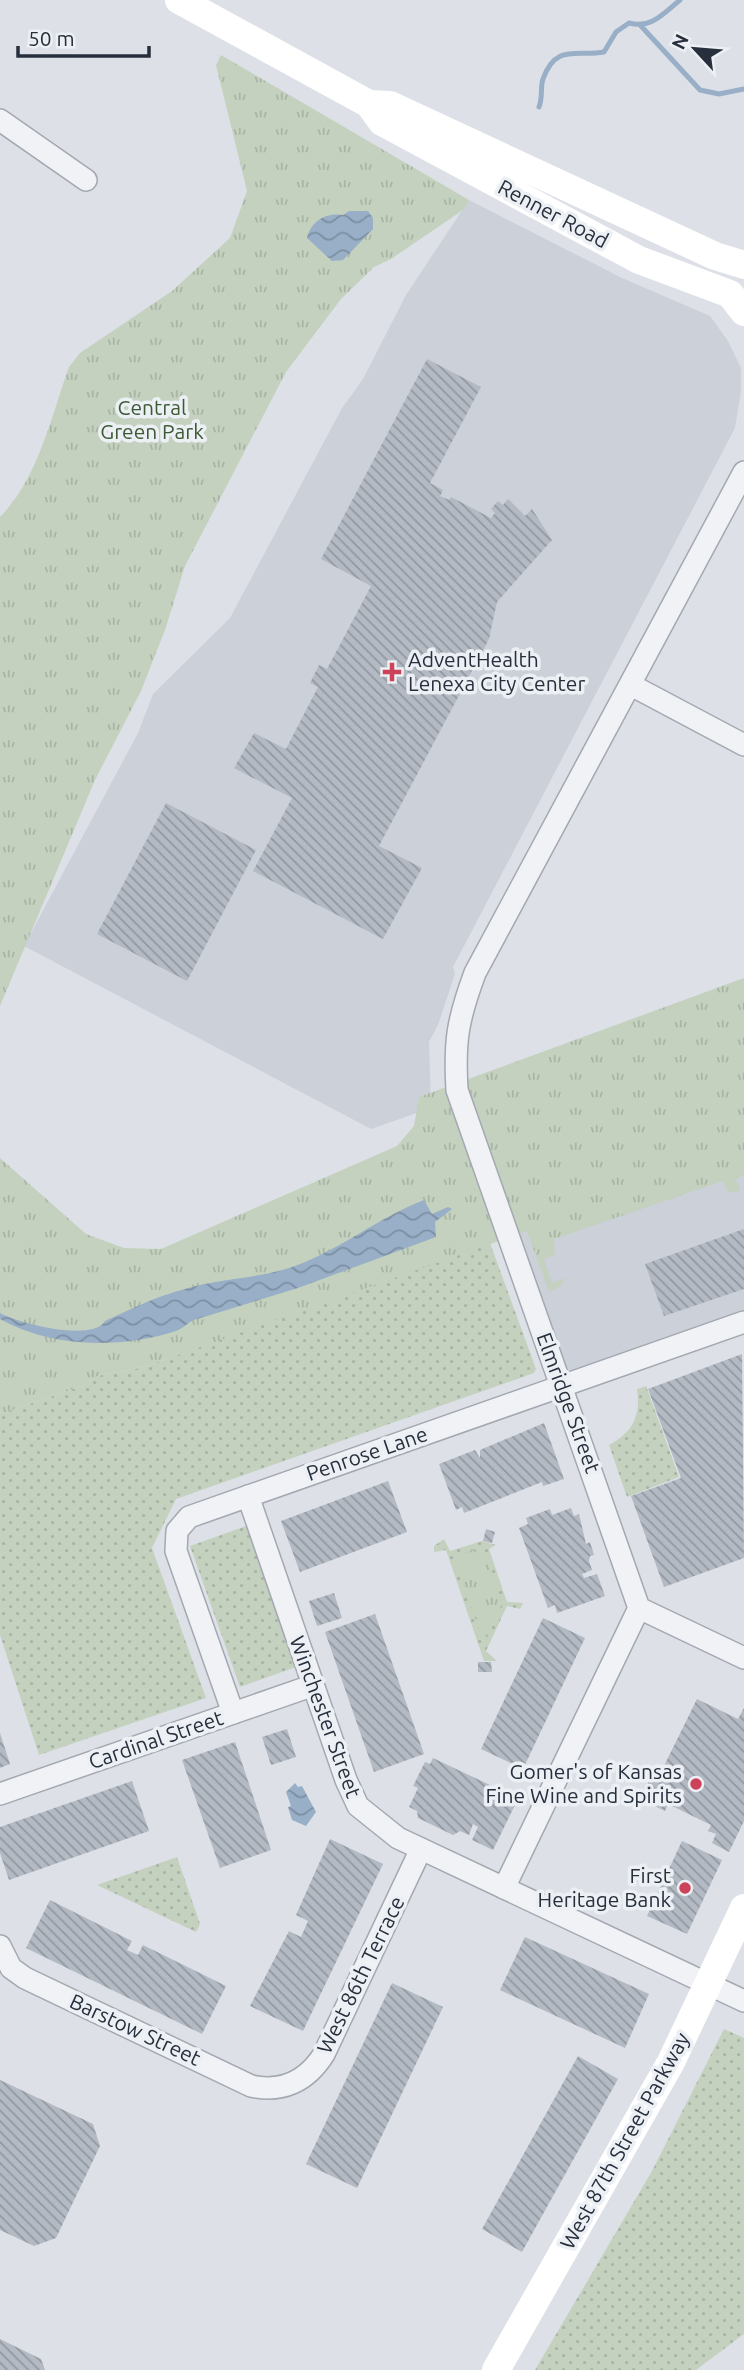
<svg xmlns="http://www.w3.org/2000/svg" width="744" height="2370" viewBox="0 0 744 2370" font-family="Ubuntu,sans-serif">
	<defs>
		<pattern id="grass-dots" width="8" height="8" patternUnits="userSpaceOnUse" patternTransform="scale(1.75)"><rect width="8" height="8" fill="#c3d1be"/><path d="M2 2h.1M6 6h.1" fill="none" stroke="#a8b4a4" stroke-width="1.8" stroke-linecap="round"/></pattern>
		<pattern id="park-tufts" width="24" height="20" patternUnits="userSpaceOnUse" patternTransform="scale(1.75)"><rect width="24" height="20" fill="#c3d1be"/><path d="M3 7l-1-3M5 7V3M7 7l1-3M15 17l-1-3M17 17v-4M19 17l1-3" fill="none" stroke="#a8b4a4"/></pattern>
		<pattern id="water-waves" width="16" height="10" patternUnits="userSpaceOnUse" patternTransform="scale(1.75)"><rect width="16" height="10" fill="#98afc7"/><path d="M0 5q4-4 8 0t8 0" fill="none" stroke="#7c8fa3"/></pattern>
		<pattern id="building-back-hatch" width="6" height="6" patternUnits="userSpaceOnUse" patternTransform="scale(1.75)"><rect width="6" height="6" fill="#b4bac3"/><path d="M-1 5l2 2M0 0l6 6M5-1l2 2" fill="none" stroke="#9298a0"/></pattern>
	</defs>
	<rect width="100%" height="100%" fill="#dde1e7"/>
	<g fill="#cbd0d9">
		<path d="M469,200l153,78 88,38 18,25 13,27v23l-6,37 -282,539 2,7 -17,51 -9,17 2,66 -60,21 -347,-183 114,-213 15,-39 77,-76 112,-210 21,-29 43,-84z"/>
		<path d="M744,1156v168l-180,60 -54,-149z"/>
	</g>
	<g fill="url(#grass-dots)">
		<path d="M490,1243l46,126 -2,4 -358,126 -24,49 54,150 -167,57 -39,-120v-221l82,-28 15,-10 47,-9z"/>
		<path d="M646,1386l33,91 -52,20 -18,-52c24,-13 32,-29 28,-56z"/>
		<path d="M246,1526l50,141 -56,20 -50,-141z"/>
		<path d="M444,1539l6,12 32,-10 14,4 -7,4 18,53 16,1 -3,6 -13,-3 -21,45 11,10h-13l-38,-111 -12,2v-6z"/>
		<path d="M177,1857l23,67 -4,8 -99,-47z"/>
		<path d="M724,2029l20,9v296l-48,36h-161l117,-199z"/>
	</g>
	<g fill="url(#park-tufts)">
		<path d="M221,55l248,145 -6,10 -72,49 -17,8 -33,32 -55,73 -101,194 -20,64 -24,61 -46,89 -95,226v-489c38,-38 51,-100 69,-150l11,-14 92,-62 58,-53 17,-47 -31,-126z"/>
		<path d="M744,978v196l-9,7 5,5 -1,5 -11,1 -5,-11 -169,58 1,15 -11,6 8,23 13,-5 -3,7 -13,7 -22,-61 -383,136 -47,9 -15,10 -82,28v-256l86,76 38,14 37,1 236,-103 17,-20 5,-29z"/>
		<path d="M483,1547l19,57 -18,40 -30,-88z"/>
	</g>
	<g fill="url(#water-waves)">
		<path d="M349,211h19l5,7v11l-30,31 -11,1 -25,-23c4,-17 19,-26 36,-23z"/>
		<path d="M424,1200l8,14 16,-7 4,2 -17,13 1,15 -138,51 -104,32c-7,3 -10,8 -18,11 -57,18 -124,17 -176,-12v-6c19,11 93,29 105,8 26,-12 52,-25 80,-32 36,-11 74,-10 110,-23 46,-17 83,-48 129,-66z"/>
		<path d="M295,1783l3,4 4,-1 14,26 -10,14 -14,-6 -4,-13 3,-1 -5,-14z"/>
	</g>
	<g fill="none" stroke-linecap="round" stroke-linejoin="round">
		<g stroke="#98afc7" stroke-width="5">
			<path d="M641,26l59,64 19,4 25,-5"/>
			<path d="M539,107c4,-10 1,-19 4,-28 13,-36 34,-22 61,-27l12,-20 13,-9c22,6 34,-9 51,-23"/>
		</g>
	</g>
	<g fill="url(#building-back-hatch)">
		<path d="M427,359l54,28 -51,96 13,7 -3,6 9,4 2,-3 40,21 4,-5 -4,-4 7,-8 5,4 5,-6 17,17 7,-7 20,31 -55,62 -8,37 -110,207 43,22 -39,71 -130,-68 39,-73 -58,-30 20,-35 32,16 32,-62 -8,-4 9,-18 8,4 44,-83 -50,-27z"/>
		<path d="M166,803l90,47 -69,131 -90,-47z"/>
		<path d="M744,1229v60l-80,27 -19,-52z"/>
		<path d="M742,1354l2,204 -80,29 -33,-91 50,-18 -33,-89z"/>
		<path d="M544,1423l20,56 -21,7 -1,-4 -78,31 -2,-6 -6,3 -17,-46 36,-14 5,8v-8z"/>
		<path d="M388,1481l19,51 -107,40 -19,-51z"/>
		<path d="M571,1508l3,8 5,-2 7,30 4,-2 4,13 -4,1 -1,5 3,9 -10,4 2,4 13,-4 8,22 -48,17 -2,-8 -7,3 -29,-80 9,-4 -2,-6 24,-9 2,6z"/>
		<path d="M486,1529l9,3 -3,11 -9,-2z"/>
		<path d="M334,1593l8,25 -25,8 -8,-25z"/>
		<path d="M375,1614l49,140 -50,18 -49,-140z"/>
		<path d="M543,1618l42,20 -62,131 -42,-20z"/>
		<path d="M478,1662h13l1,10h-14z"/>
		<path d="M697,1699l41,20 6,-11v113l-15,31 -17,-9 4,-9 -8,-3 3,-6 -43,-21 -3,7 -25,-12 17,-34 6,3z"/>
		<path d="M287,1729l9,28 -25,8 -9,-28z"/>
		<path d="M0,1733l10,31 -10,4z"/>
		<path d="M235,1742l36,108 -51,18 -38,-108z"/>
		<path d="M433,1758l78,37 -3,7 7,3 -22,45 -21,-10 6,-13 -5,-3 -4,11 -9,-4 -7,4 -35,-17 -1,-7 -8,-4 9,-19 -5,-2 12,-24 5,2z"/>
		<path d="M132,1781l17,50 -140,49 -9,-27v-26z"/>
		<path d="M330,1839l53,25 -80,167 -53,-25 39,-75 12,6 7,-16 -12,-6z"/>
		<path d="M682,1841l40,19 -35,74 -40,-18z"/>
		<path d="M50,1900l82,41 -5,9 11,5 5,-10 83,41 -24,48 -176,-86z"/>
		<path d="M525,1937l124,57 -24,54 -125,-58z"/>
		<path d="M392,1983l51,24 -86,181 -51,-24z"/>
		<path d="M578,2056l40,23 -96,173 -40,-23z"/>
		<path d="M0,2080l93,44 7,22 -44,92 -22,8 -34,-16z"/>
		<path d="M0,2339l41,20 4,11h-45z"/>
	</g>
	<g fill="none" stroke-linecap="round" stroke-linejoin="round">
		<defs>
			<g id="street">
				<path d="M0,120l86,60"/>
				<path d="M744,472l-269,501c-17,46 -21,67 -18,117l182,518 105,50"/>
				<path d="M631,685l113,60"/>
				<path d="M248,1496l98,284 12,26 40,32 346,163"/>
				<path d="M233,1713l-57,-162 1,-20 12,-14 555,-195"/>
				<path d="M0,1794l311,-108"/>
				<path d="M504,1888l135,-280"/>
				<path d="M0,1946l11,22 14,10 226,108c32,7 56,-5 73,-32l97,-205"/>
			</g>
		</defs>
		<use href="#street" stroke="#a3a8b1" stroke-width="24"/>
		<use href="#street" stroke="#f0f2f5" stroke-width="21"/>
		<g stroke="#fff" stroke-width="28">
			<path d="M179,0l190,104 13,18 257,138 91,34 14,18"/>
			<path d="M369,104l21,1 325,151 29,9"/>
			<path d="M496,2370l175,-308 73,-154"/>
		</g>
	</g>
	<g fill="#cc4258" stroke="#ecf0f4" stroke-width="2.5">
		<path d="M388.5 661.5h7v7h7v7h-7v7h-7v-7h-7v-7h7z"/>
		<circle cx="696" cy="1784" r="7"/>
		<circle cx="685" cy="1888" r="7"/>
	</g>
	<g text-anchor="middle" stroke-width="7" stroke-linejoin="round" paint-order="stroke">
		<g font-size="21" fill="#272f3d" stroke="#ecf0f4">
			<text transform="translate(553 214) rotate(28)" y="7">Renner Road</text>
			<text transform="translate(568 1403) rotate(70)" y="7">Elmridge Street</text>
			<text transform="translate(367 1454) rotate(-19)" y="7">Penrose Lane</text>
			<text transform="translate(325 1717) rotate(70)" y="7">Winchester Street</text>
			<text transform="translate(156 1740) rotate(-19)" y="7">Cardinal Street</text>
			<text transform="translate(361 1975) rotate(-64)" y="7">West 86th Terrace</text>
			<text transform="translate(135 2030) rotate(25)" y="7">Barstow Street</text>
			<text transform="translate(625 2141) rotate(-61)" y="7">West 87th Street Parkway</text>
		</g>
		<g font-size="21" fill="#3c5934" stroke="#ecf0f4">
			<text x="152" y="415">Central<tspan x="152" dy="24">Green Park</tspan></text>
		</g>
		<g font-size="21" fill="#272f3d" stroke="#ecf0f4" text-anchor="end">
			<text x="408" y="667" text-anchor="start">AdventHealth<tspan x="408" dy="24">Lenexa City Center</tspan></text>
			<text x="682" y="1779">Gomer's of Kansas<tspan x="682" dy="24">Fine Wine and Spirits</tspan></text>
			<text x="671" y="1883">First<tspan x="671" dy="24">Heritage Bank</tspan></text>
		</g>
	</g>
	<g transform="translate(695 49) rotate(296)" stroke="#ecf0f4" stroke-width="5" paint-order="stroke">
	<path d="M0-5L12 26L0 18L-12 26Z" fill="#272f3d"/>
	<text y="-10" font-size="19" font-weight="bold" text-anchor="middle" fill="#272f3d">N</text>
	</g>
	<path d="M18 46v10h131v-10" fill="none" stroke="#272f3d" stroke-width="3.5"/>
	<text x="28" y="46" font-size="21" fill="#272f3d" stroke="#ecf0f4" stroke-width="5" paint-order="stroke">50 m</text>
</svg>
